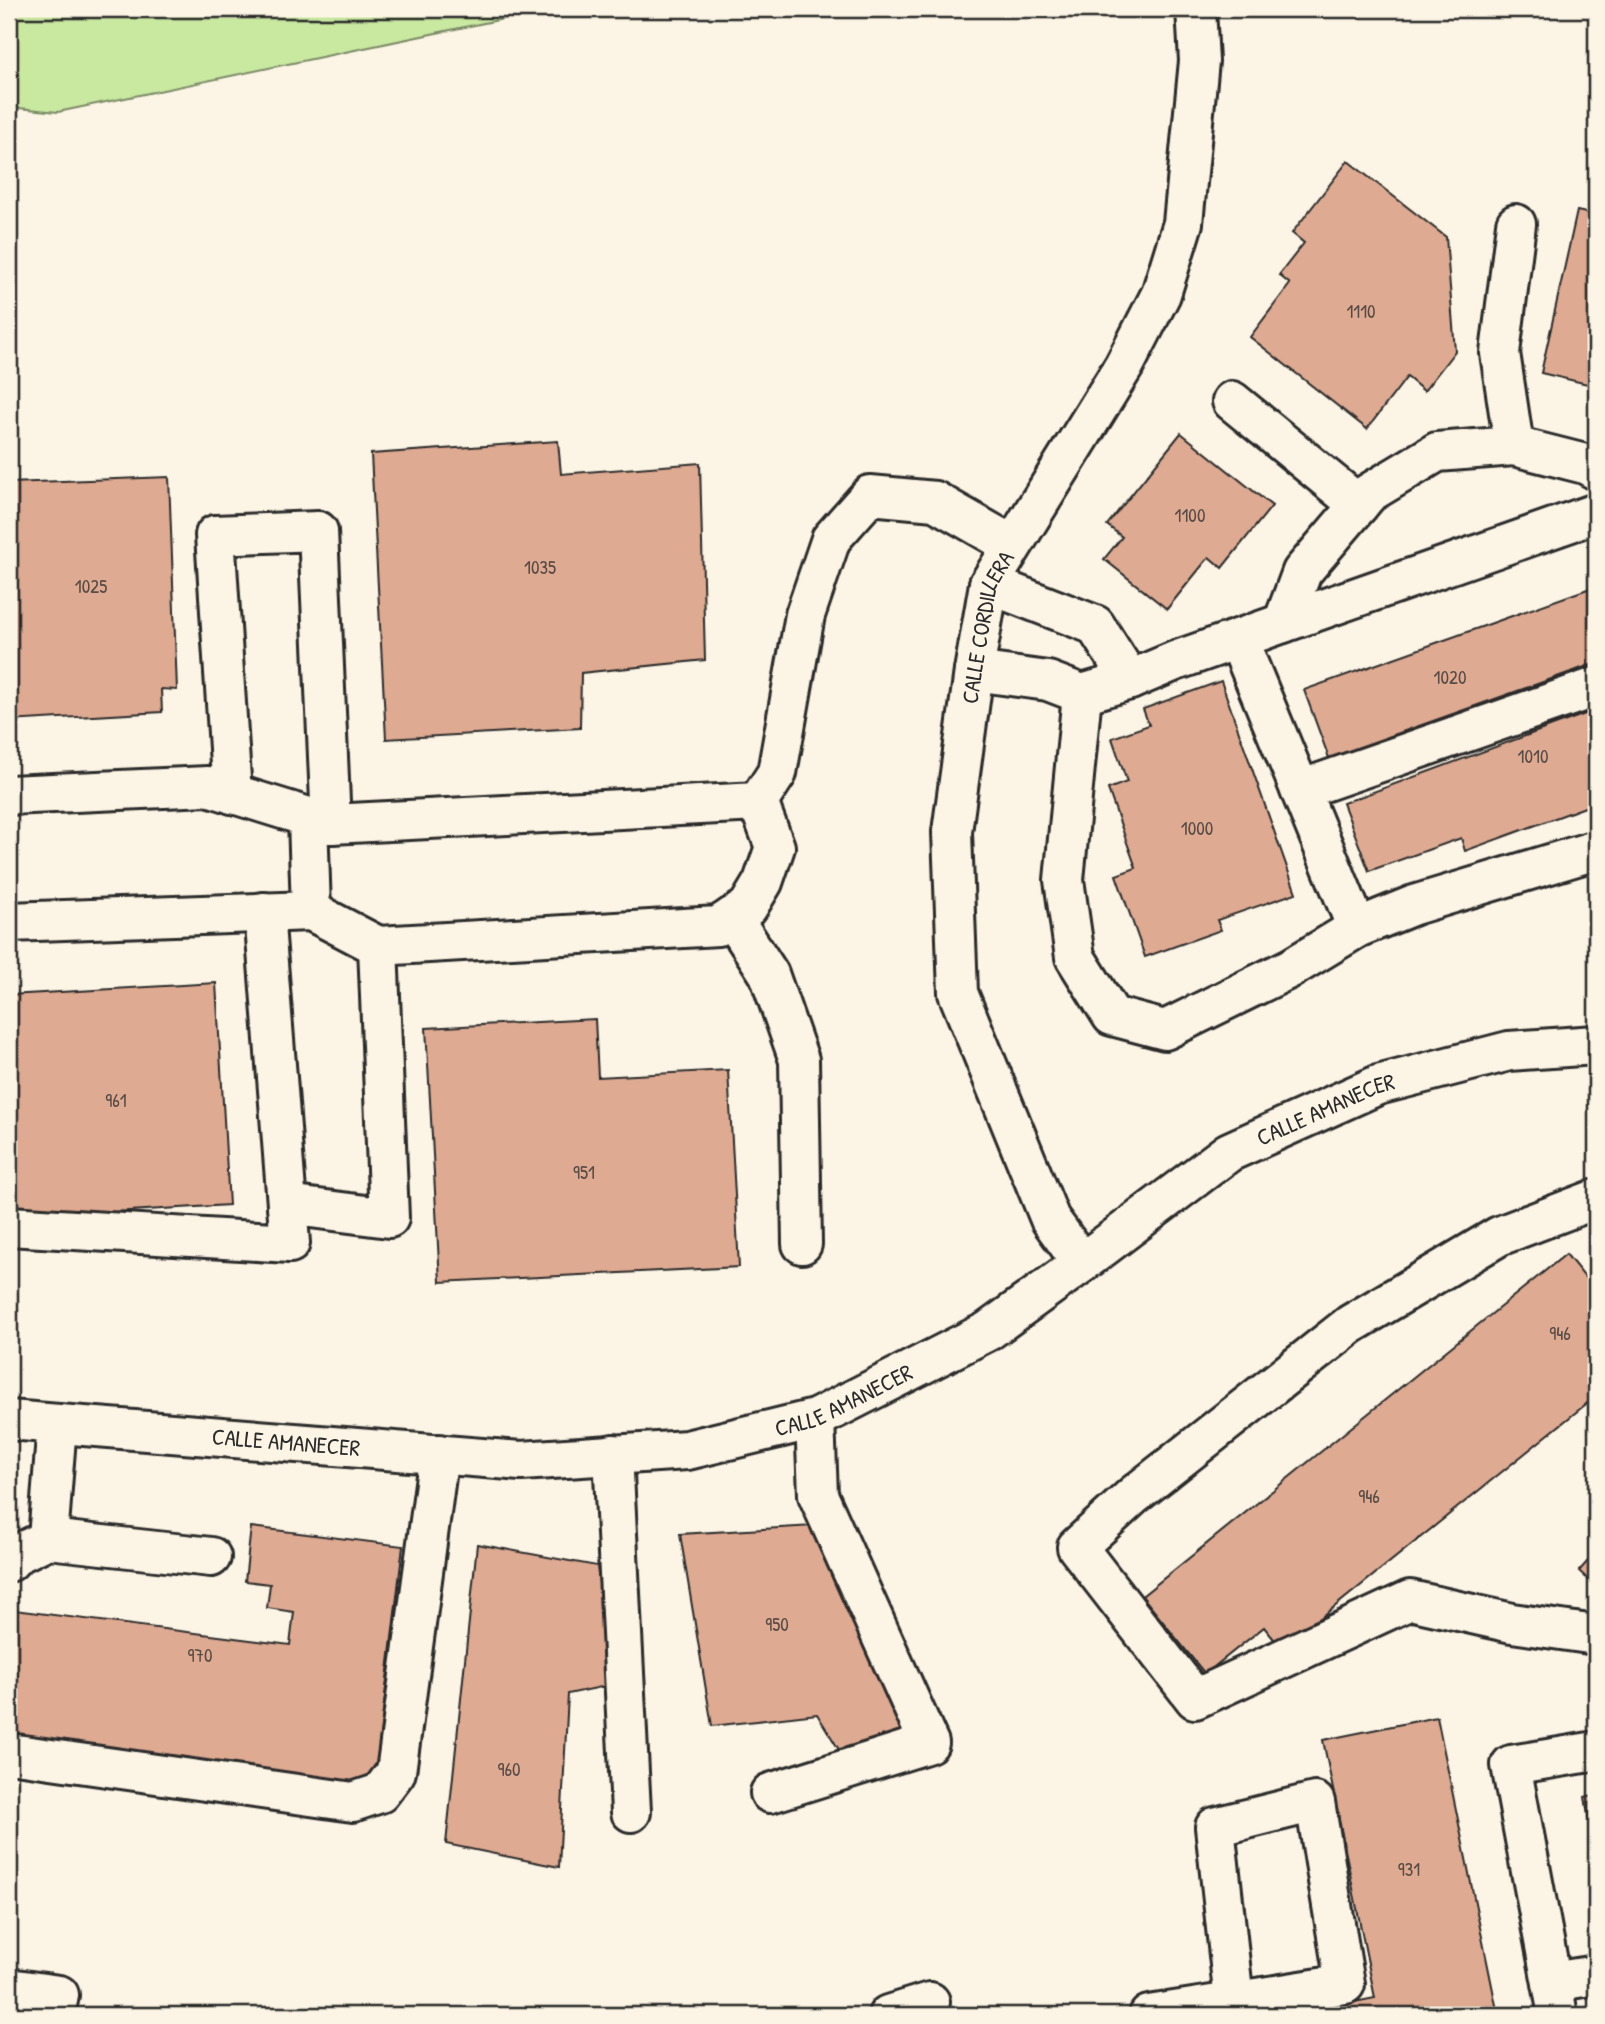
<svg xmlns="http://www.w3.org/2000/svg" width="1605" height="2024" viewBox="0 0 1605 2024" font-family="'Patrick Hand',sans-serif">
	<rect width="100%" height="100%" fill="#fcf5e5"/>
	<filter id="ink" filterUnits="userSpaceOnUse"><feTurbulence type="fractalNoise" baseFrequency=".0143" numOctaves="2"/><feDisplacementMap in="SourceGraphic" scale="14" xChannelSelector="R" yChannelSelector="G"/><feConvolveMatrix kernelMatrix="1 2 1 2 8 2 1 2 1" color-interpolation-filters="sRGB"/></filter>
	<g filter="url(#ink)">
		<path fill="#c9e8a0" stroke="#7a8a66" stroke-width="2" d="M9,9h542l-493,103 -49,-5z"/>
		<g fill="#deaa92" stroke="#2b2b2b" stroke-width="2">
			<path d="M1348,161l98,76 9,114 -31,40 -17,-14 -40,52 -117,-92 40,-53 -11,-9 25,-32 -12,-10z"/>
			<path d="M1577,211l19,4v171l-55,-13z"/>
			<path d="M1181,433l91,73 -50,62 -13,-11 -42,52 -63,-50 18,-22 -15,-12z"/>
			<path d="M558,441l3,33 139,-11 5,197 -124,13 -1,55 -194,11 -15,-285z"/>
			<path d="M169,477l8,213 -16,-1 1,23 -153,9v-238z"/>
			<path d="M1596,586v77l-267,95 -25,-68z"/>
			<path d="M1221,681l75,212 -79,27 4,10 -76,27 -29,-82 20,-7 -28,-79 19,-7 -15,-44 37,-13 -6,-16z"/>
			<path d="M1596,710v93l-131,48 -4,-13 -92,33 -26,-68z"/>
			<path d="M216,983l13,222 -217,13 -3,-4v-219z"/>
			<path d="M595,1019l3,58 130,-7 11,197 -299,15 -14,-254z"/>
			<path d="M1566,1254l30,37v105l-314,253 -18,-22 -59,47 -63,-78z"/>
			<path d="M814,1526l98,209 -66,26 -29,-47 -105,12 -32,-192z"/>
			<path d="M251,1527l152,19 -27,225 -21,17 -337,-42 -9,-13v-69l6,-54 275,35 4,-33 -27,-4 3,-24 -25,-3z"/>
			<path d="M477,1544l120,22 14,119 -43,9 -9,173 -113,-23z"/>
			<path d="M1596,1552v35l-17,-16z"/>
			<path d="M1437,1717l61,298h-209l86,-17 -52,-258z"/>
			<path d="M1596,1794v67l-11,-64z"/>
			<path d="M9,2010l12,2v3h-12z"/>
		</g>
		<g fill="none" stroke-linecap="round" stroke-linejoin="round">
			<defs>
				<g id="minor">
					<path d="M1516,224l-16,129 14,93 71,18 11,6"/>
					<path d="M1232,401l127,104"/>
					<path d="M989,584l106,41 35,55"/>
					<path d="M1283,623l19,-51 67,-79 68,-41 77,-6"/>
					<path d="M1238,639l119,289"/>
					<path d="M974,671l74,10 34,13 48,-14 45,-19 421,-148"/>
					<path d="M1082,694l-18,186 11,77 37,59 53,14 126,-62 66,-40 57,-23 182,-55"/>
					<path d="M1300,790l296,-103"/>
					<path d="M232,794l-17,-259 103,-4 13,293"/>
					<path d="M9,795l199,-9 123,38 427,-22 19,-29 28,-158 26,-76 39,-44 65,6 77,44"/>
					<path d="M308,819l3,92"/>
					<path d="M732,917l37,57 30,86 3,184"/>
					<path d="M9,922l302,-11 67,35 11,272 -102,-13"/>
					<path d="M378,946l340,-20 30,-19 15,-25 12,-35 -17,-45"/>
					<path d="M1596,1199l-97,37 -148,88 -217,171 -57,52 118,152 215,-99 102,23 84,12"/>
					<path d="M9,1226l281,17 -26,-331"/>
					<path id="s1" d="M1082,1263l-32,-44 -92,-226 -6,-161 22,-161 15,-87 135,-218 37,-72 22,-71 16,-162 -3,-52"/>
					<path id="s2" d="M9,1420l512,41 166,-11 128,-31 173,-88 94,-68 147,-111 149,-67 131,-34 87,-6"/>
					<path d="M613,1454l18,358"/>
					<path d="M48,1539l9,-115"/>
					<path d="M9,1562l8,-8 31,-15 163,18"/>
					<path d="M9,1753l344,49 27,-9 16,-21 43,-318"/>
					<path d="M770,1793l159,-50 -111,-248 -3,-76"/>
					<path d="M1552,1982l44,-7"/>
					<path d="M9,1988l50,7 -4,20"/>
					<path d="M888,2015l42,-13"/>
					<path d="M1149,2015l196,-31 -30,-182 -100,25 19,174"/>
					<path d="M1558,2015l-47,-250 85,-14"/>
				</g>
			</defs>
			<use href="#minor" stroke="#2b2b2b" stroke-width="44"/>
			<use href="#minor" stroke="#fcf5e5" stroke-width="38"/>
		</g>
	</g>
	<g text-anchor="middle" stroke-width="5" stroke-linejoin="round" paint-order="stroke">
		<g font-size="19" fill="#584b45">
			<text x="1361" y="318">1110</text>
			<text x="1190" y="522">1100</text>
			<text x="540" y="574">1035</text>
			<text x="91" y="593">1025</text>
			<text x="1450" y="684">1020</text>
			<text x="1533" y="763">1010</text>
			<text x="1197" y="835">1000</text>
			<text x="116" y="1107">961</text>
			<text x="584" y="1179">951</text>
			<text x="1560" y="1340">946</text>
			<text x="1369" y="1503">946</text>
			<text x="777" y="1631">950</text>
			<text x="200" y="1662">970</text>
			<text x="509" y="1776">960</text>
			<text x="1409" y="1876">931</text>
		</g>
		<g font-size="23" fill="#2b2b2b" stroke="#fcf5e5">
			<text dy="8" stroke="none"><textPath href="#s1" startOffset="668">CALLE CORDILLERA</textPath></text>
			<text dy="8" stroke="none"><textPath href="#s2" startOffset="1412">CALLE AMANECER</textPath></text>
			<text dy="8" stroke="none"><textPath href="#s2" startOffset="845">CALLE AMANECER</textPath></text>
			<text dy="8" stroke="none"><textPath href="#s2" startOffset="278">CALLE AMANECER</textPath></text>
		</g>
	</g>
	<rect width="1605" height="2024" fill="none" stroke="#fcf5e5" stroke-width="35"/>
	<rect x="18" y="18" width="1570" height="1989" fill="none" stroke="#2b2b2b" stroke-width="2.5" filter="url(#ink)"/>
</svg>
